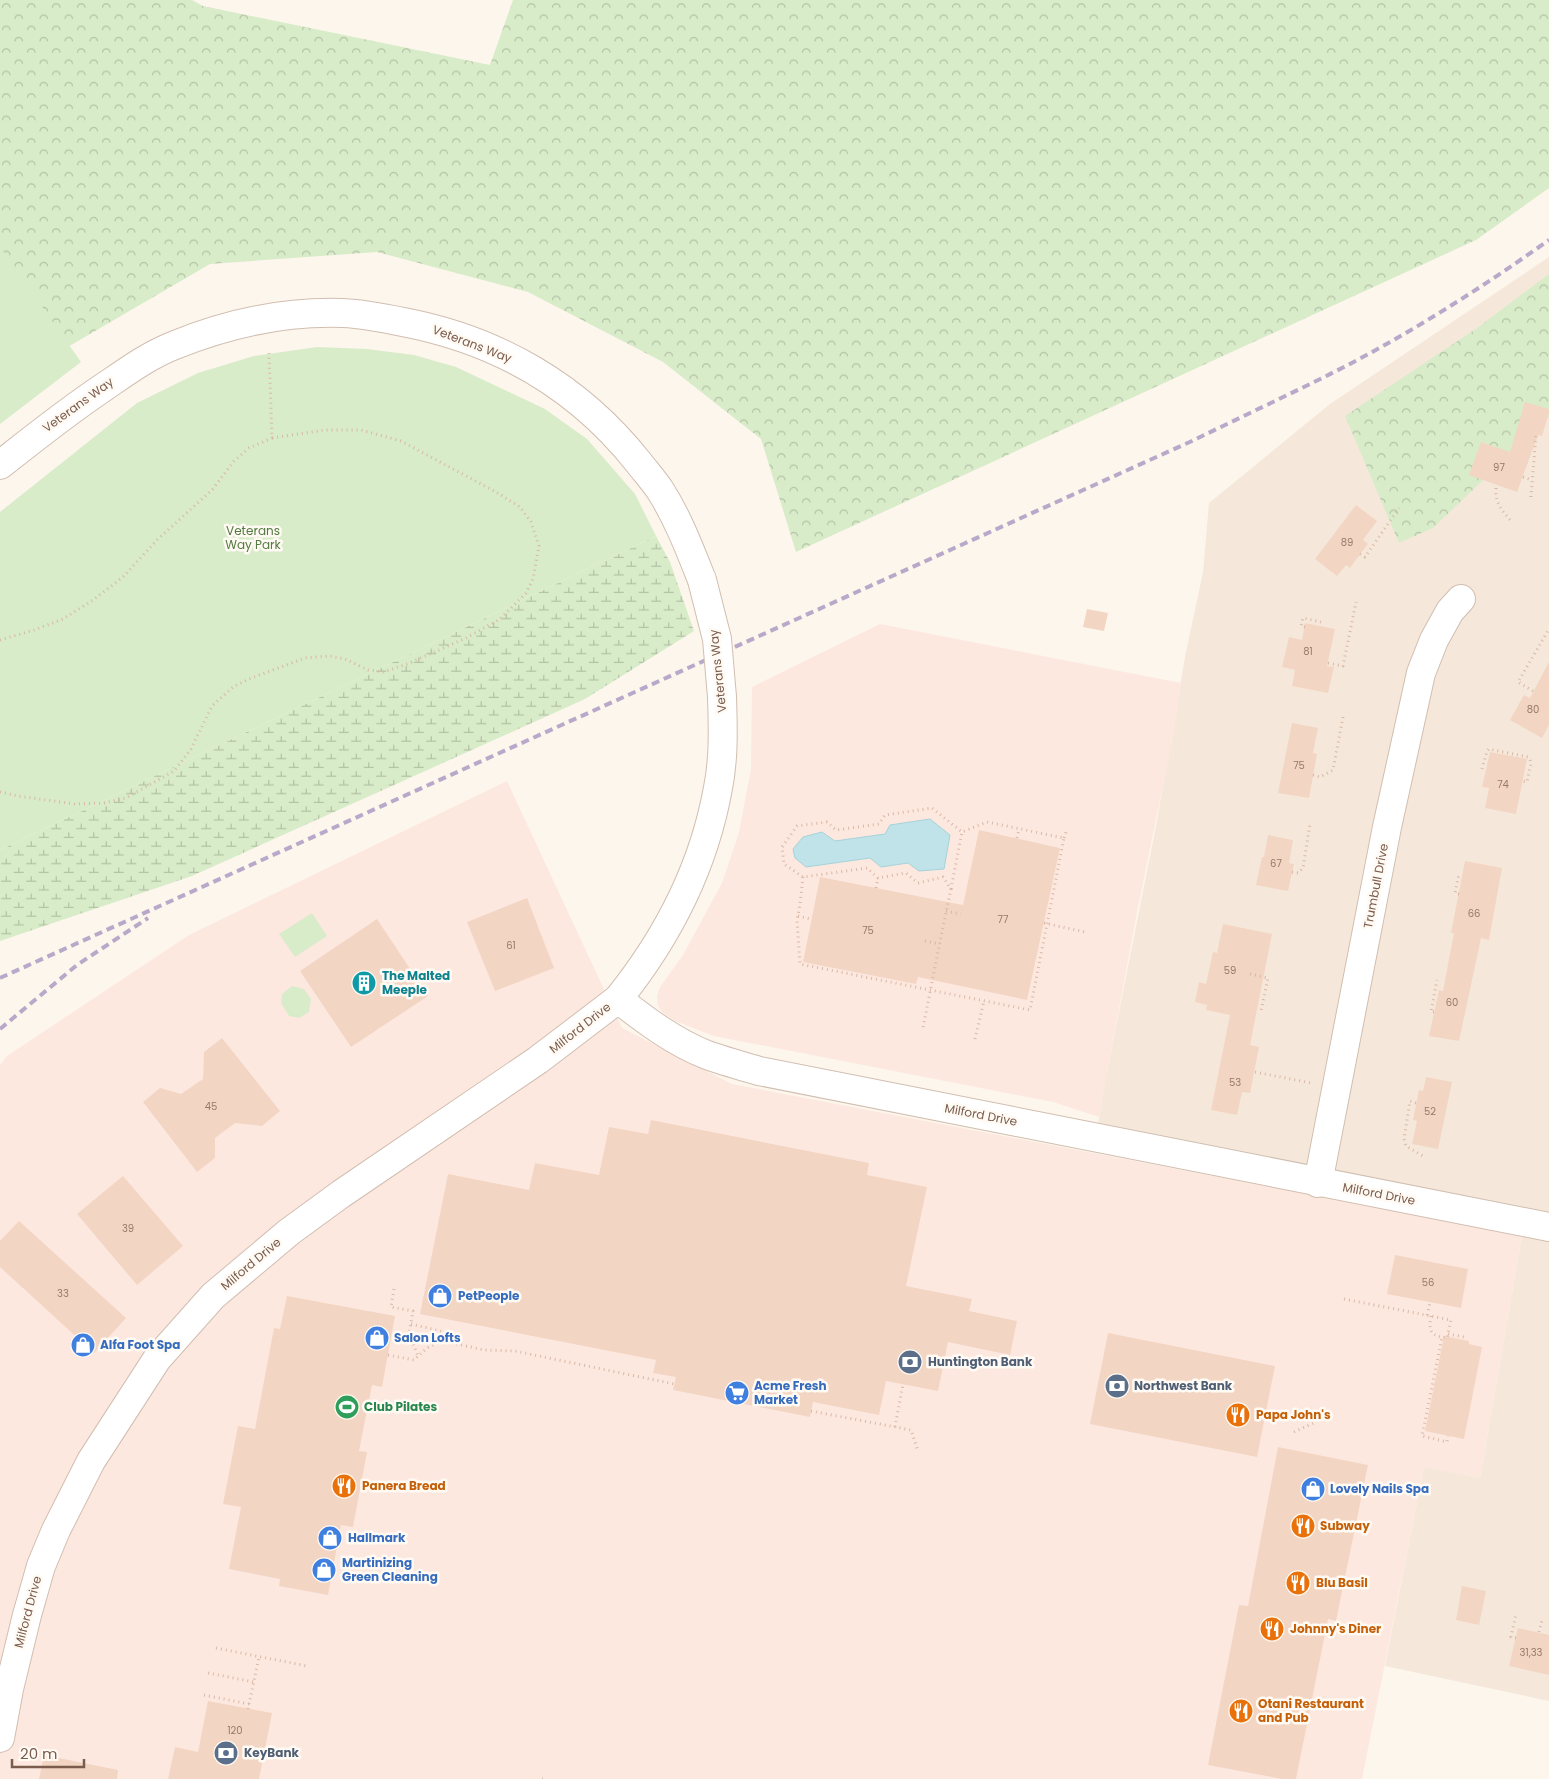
<svg xmlns="http://www.w3.org/2000/svg" width="1549" height="1779" viewBox="0 0 1549 1779" font-family="Poppins,sans-serif">
	<defs>
		<pattern id="forest-crowns" width="20" height="18" patternUnits="userSpaceOnUse" patternTransform="scale(1.25)"><rect width="20" height="18" fill="#d8ecc9"/><path d="M2 6a3 3 0 1 1 6 0M12 15a3 3 0 1 1 6 0" fill="none" stroke="#b4c2a5"/></pattern>
		<pattern id="wetland-marsh" width="20" height="14" patternUnits="userSpaceOnUse" patternTransform="scale(1.25)"><rect width="20" height="14" fill="#d8ecc9"/><path d="M1 5h8M5 5V1M11 12h8M15 12V8" fill="none" stroke="#b4c2a5"/></pattern>
	</defs>
	<rect width="100%" height="100%" fill="#fdf6ec"/>
	<path fill="#f5e8da" d="M1549,257v1444l-164,-35 39,-200 56,12 42,-243 -426,-98 7,-45 53,-266 29,-169 18,-85 6,-69 121,-99z"/>
	<g fill="#fde8e0">
		<path d="M880,624l301,59 -7,49 -37,180 -38,205 -46,-15 -339,-66 -39,-15 -13,-9 -4,-7 -1,-9 3,-9 23,-32 39,-72 17,-51 12,-63 1,-82z"/>
		<path d="M507,781l115,247 110,56 790,151 -42,243 -56,-11 -62,312h-1362v-714l7,-9 182,-121z"/>
	</g>
	<g fill="url(#forest-crowns)">
		<path d="M0,0h192l11,6 287,59 23,-65h1036v188l-73,52 -680,312 -35,-113 -98,-77 -135,-70 -151,-40 -167,12 -180,105 -30,15z"/>
		<path d="M1549,274v143l-116,111 -34,15 -54,-127 132,-88z"/>
	</g>
	<path fill="url(#wetland-marsh)" d="M656,536l14,26 24,69 -109,68 -393,177 -192,65v-91z"/>
	<g fill="#d8ecc9">
		<path d="M0,247l81,115 -81,62z"/>
		<path d="M317,347l50,2 47,6 42,12 89,42 42,30 48,55 21,42 -656,314v-338l137,-109 61,-30 56,-17z"/>
		<path d="M312,913l15,23 -32,21 -16,-23z"/>
		<path d="M292,986l12,3 7,10 -2,13 -10,6 -10,-2 -8,-13 1,-9z"/>
	</g>
	<path fill="#bfe3e8" stroke="#a5d3da" d="M930,819l20,16 -6,34 -25,2 -11,-8 -27,4 -11,-9 -64,9 -11,-9 -2,-9 10,-12 19,-5 13,9 50,-7 5,-9z"/>
	<g fill="#f3d5c3">
		<path d="M1525,402l24,7v4l-7,23 -4,-1 -21,57 -48,-17 12,-33 29,10z"/>
		<path d="M1356,505l21,16 -14,19 5,4 -8,10 -10,14 -4,-3 -9,11 -22,-17z"/>
		<path d="M1087,609l21,4 -4,18 -21,-4z"/>
		<path d="M1305,623l30,6 -8,37 7,1 -6,26 -36,-7 3,-16 -13,-3 7,-30 13,3z"/>
		<path d="M1549,662v63l-7,13 -32,-18 14,-25 6,3z"/>
		<path d="M1292,723l26,5 -5,25 4,1 -8,44 -31,-5z"/>
		<path d="M1490,752l37,7 -11,55 -31,-6 4,-20 -7,-1z"/>
		<path d="M979,830l81,18 -33,152 -109,-23 -2,7 -113,-22 17,-85 143,28z"/>
		<path d="M1268,835l25,5 -4,23 5,1 -6,27 -32,-6 6,-28h2z"/>
		<path d="M1465,861l37,7 -13,72 -8,-2 -22,103 -30,-5 10,-46 4,1 11,-58h-3z"/>
		<path d="M527,898l27,70 -59,23 -28,-69z"/>
		<path d="M377,919l51,77 -77,51 -51,-76z"/>
		<path d="M1223,924l49,10 -22,111 9,2 -9,46 -8,-1 -5,23 -26,-5 19,-95 -24,-5 1,-5 -12,-3 4,-20 7,2 7,-32 4,1z"/>
		<path d="M222,1038l58,73 -18,15 -27,-3 -20,15v20l-18,14 -54,-70 17,-14 21,6 22,-15 1,-27z"/>
		<path d="M1426,1077l26,5 -14,67 -26,-5 5,-23 -4,-1 6,-30 4,1z"/>
		<path d="M651,1120l218,43 -2,12 60,12 -21,99 66,13 -3,12 48,10 -7,34 -62,-13 -10,49 -52,-10 -7,34 -66,-13 -3,15 -137,-27 3,-13 -23,-4 3,-13 -236,-46 28,-140 81,16 6,-27 64,12 10,-48 39,7z"/>
		<path d="M123,1176l60,70 -46,39 -60,-71z"/>
		<path d="M19,1221l107,97 -32,35 -94,-86v-26z"/>
		<path d="M1395,1255l73,14 -7,39 -74,-14z"/>
		<path d="M287,1296l108,20 -13,71 -10,-2 -13,66 8,1 -14,75 -12,-2 -13,70 -49,-9 1,-7 -51,-10 12,-62 -18,-3 15,-78 17,3 19,-101 6,1z"/>
		<path d="M1108,1333l167,33 -18,91 -167,-33z"/>
		<path d="M1444,1336l25,5v3l13,3 -18,92 -39,-8z"/>
		<path d="M1278,1447l90,18 -32,156 -8,-2 -32,160h-14l-74,-14 31,-160 9,1z"/>
		<path d="M1462,1586l24,5 -7,34 -23,-5z"/>
		<path d="M1518,1628l31,7v40l-40,-9z"/>
		<path d="M208,1701l64,12 -13,66h-91l7,-32 23,5z"/>
		<path d="M44,1755l74,15 -1,9h-78z"/>
	</g>
	<g fill="none" stroke-linecap="round" stroke-linejoin="round">
		<defs>
			<g id="minor">
				<path d="M0,465c34,-27 68,-54 104,-78 22,-15 45,-32 71,-42 52,-21 111,-34 168,-32 20,1 41,5 60,9 95,18 176,65 236,141 7,9 15,18 21,27 18,28 30,60 42,90"/>
				<path d="M618,999c49,-61 86,-133 100,-211 6,-30 5,-61 4,-91"/>
				<path d="M1318,1183l69,-356 34,-154 13,-33 16,-29 11,-12"/>
				<path d="M0,1738l9,-49 18,-74 14,-49 15,-36 35,-69 66,-102 56,-63 76,-64 52,-38 197,-134 80,-61c27,21 56,43 89,56 17,6 35,11 52,16 263,52 526,105 790,156"/>
			</g>
		</defs>
		<use href="#minor" stroke="#d1beb0" stroke-width="30"/>
		<g stroke="#d9b8a5" stroke-width="3" stroke-dasharray="1 4" stroke-linecap="butt">
			<path d="M1523,477l9,3"/>
			<path d="M1496,488c-1,15 6,23 16,34"/>
			<path d="M1531,497l5,-63"/>
			<path d="M1360,554l5,3 34,-49"/>
			<path d="M1305,627l-4,-1 2,-8 18,4"/>
			<path d="M0,640l34,-10 29,-11 30,-19 30,-23 34,-37 55,-50 22,-29 15,-13 23,-10 -3,-85"/>
			<path d="M1328,663l15,3 13,-64"/>
			<path d="M1533,691l-15,-9 31,-53"/>
			<path d="M1482,769l5,-18 2,-2 39,8 2,2 1,4 -4,19 -5,-1"/>
			<path d="M1313,775l7,2 13,-7 10,-53"/>
			<path d="M0,792l18,4 57,8 29,-1 22,-5 48,-27 17,-22 21,-43 21,-19 16,-8 56,-21 25,-2 15,3 23,11 16,2 23,-8 59,-26 34,-19 26,-26 7,-14 6,-33 -8,-24 -11,-15 -24,-15 -95,-51 -40,-11h-36l-53,8"/>
			<path d="M1017,838l2,-9"/>
			<path d="M1064,838l2,-6"/>
			<path d="M1292,872l6,1 5,-5 7,-44"/>
			<path d="M803,877l-3,27 -3,16 3,44 230,46 34,-172 -77,-16 -25,10 -30,-24 -47,7 -6,9 -43,6 -9,-8 -30,4 -15,21 2,17 19,13 64,-9 11,10 28,-5 12,10 25,-6 8,12c-10,46 -19,93 -28,139"/>
			<path d="M876,888l2,-10"/>
			<path d="M951,889l11,-57"/>
			<path d="M1459,894l-4,-1 4,-19"/>
			<path d="M946,911l15,3"/>
			<path d="M798,916l13,3"/>
			<path d="M1044,923l41,9"/>
			<path d="M925,941l15,3"/>
			<path d="M1250,974l18,4 -7,33"/>
			<path d="M1434,1012h-3l6,-32"/>
			<path d="M975,1039l9,-38"/>
			<path d="M1255,1072l56,11"/>
			<path d="M1416,1103l-6,-2 -6,38 2,7 17,10"/>
			<path d="M394,1289l-3,18 22,4 -4,23 9,22"/>
			<path d="M1344,1299l107,21 -4,18 -5,-1 -20,99 25,6 1,-6"/>
			<path d="M1427,1315l3,-12"/>
			<path d="M1431,1316c-2,12 -2,19 11,21"/>
			<path d="M411,1324l37,9 2,10"/>
			<path d="M1448,1334l16,3v3"/>
			<path d="M388,1355l26,5 13,-12 12,-6h9l36,8 31,1 159,33"/>
			<path d="M811,1411l100,19 7,21"/>
			<path d="M895,1427l8,-43"/>
			<path d="M1294,1432l22,-10"/>
			<path d="M1539,1632l3,-12"/>
			<path d="M1516,1638l-5,-1 5,-23"/>
			<path d="M216,1648l91,18"/>
			<path d="M208,1673l46,9"/>
			<path d="M204,1695l45,9"/>
			<path d="M248,1709l11,-52"/>
			<path d="M542,1779h2"/>
		</g>
		<use href="#minor" stroke="#fff" stroke-width="28"/>
		<g stroke="#b9a8c9" stroke-width="4" stroke-dasharray="8 5" stroke-linecap="butt">
			<path d="M0,978l1192,-537c51,-25 103,-49 154,-75 71,-37 138,-80 203,-126"/>
			<path d="M0,1029l77,-64 71,-47"/>
		</g>
		<defs>
			<path id="minor-bridge" d="M702,580l15,59 5,58"/>
		</defs>
		<use href="#minor-bridge" stroke="#d1beb0" stroke-width="30" stroke-linecap="butt"/>
		<use href="#minor-bridge" stroke="#fff" stroke-width="28"/>
	</g>
	<defs>
		<symbol id="building-disc" viewBox="-11 -11 22 22"><circle r="9.5" fill="#0f9aa8" stroke="#fffaf3"/><path d="M-4-6H4V6H1V3H-1V6H-4ZM-2.5-4.3h1.7v1.8h-1.7ZM.8-4.3h1.7v1.8H.8ZM-2.5-1h1.7V.8h-1.7ZM.8-1h1.7V.8H.8Z" fill="#fff"/></symbol>
		<symbol id="shop-disc" viewBox="-11 -11 22 22"><circle r="9.5" fill="#3f7fe0" stroke="#fffaf3"/><path d="M-5-2.5h2.3a2.7 3.5 0 0 1 5.4 0H5L5.5 6h-11ZM-1.5-2.5h3a1.5 2.3 0 0 0-3 0Z" fill="#fff"/></symbol>
		<symbol id="bank-disc" viewBox="-11 -11 22 22"><circle r="9.5" fill="#5c6f8a" stroke="#fffaf3"/><path d="M-6-4H6V4H-6ZM0-2.3a2.3 2.3 0 1 0 0 4.6a2.3 2.3 0 1 0 0-4.6Z" fill="#fff"/></symbol>
		<symbol id="supermarket-disc" viewBox="-11 -11 22 22"><circle r="9.5" fill="#3f7fe0" stroke="#fffaf3"/><path d="M-6-5.5h2.5l.6 2H6L4.5 2H-2.5L-4.4-4H-6ZM-1.5 3.2a1.3 1.3 0 1 0 .1 0ZM3 3.2a1.3 1.3 0 1 0 .1 0Z" fill="#fff"/></symbol>
		<symbol id="stadium-disc" viewBox="-11 -11 22 22"><circle r="9.5" fill="#2e9e5b" stroke="#fffaf3"/><path d="M0-5a6.5 5 0 1 0 0 10a6.5 5 0 1 0 0-10ZM-3.5-1.8h7v3.6h-7Z" fill="#fff"/></symbol>
		<symbol id="restaurant-disc" viewBox="-11 -11 22 22"><circle r="9.5" fill="#e8710a" stroke="#fffaf3"/><path d="M-5-6h1v4h1v-4h1v4h1v-4h1v5L-1.5 .5V6h-2V.5L-5-1ZM5-6V6H3V1.5H1.5Q1.5-4 5-6Z" fill="#fff"/></symbol>
	</defs>
	<g fill-rule="evenodd">
		<use href="#building-disc" x="350" y="969" width="28" height="28"/>
		<use href="#shop-disc" x="426" y="1282" width="28" height="28"/>
		<use href="#shop-disc" x="363" y="1324" width="28" height="28"/>
		<use href="#shop-disc" x="69" y="1331" width="28" height="28"/>
		<use href="#bank-disc" x="896" y="1348" width="28" height="28"/>
		<use href="#bank-disc" x="1103" y="1372" width="28" height="28"/>
		<use href="#supermarket-disc" x="723" y="1379" width="28" height="28"/>
		<use href="#stadium-disc" x="333" y="1393" width="28" height="28"/>
		<use href="#restaurant-disc" x="1224" y="1401" width="28" height="28"/>
		<use href="#restaurant-disc" x="330" y="1472" width="28" height="28"/>
		<use href="#shop-disc" x="1299" y="1475" width="28" height="28"/>
		<use href="#restaurant-disc" x="1289" y="1512" width="28" height="28"/>
		<use href="#shop-disc" x="316" y="1524" width="28" height="28"/>
		<use href="#shop-disc" x="310" y="1556" width="28" height="28"/>
		<use href="#restaurant-disc" x="1284" y="1569" width="28" height="28"/>
		<use href="#restaurant-disc" x="1258" y="1615" width="28" height="28"/>
		<use href="#restaurant-disc" x="1227" y="1697" width="28" height="28"/>
		<use href="#bank-disc" x="212" y="1739" width="28" height="28"/>
	</g>
	<g text-anchor="middle" stroke-width="5" stroke-linejoin="round" paint-order="stroke">
		<g font-size="10" fill="#987a6a">
			<text x="1499" y="471">97</text>
			<text x="1347" y="546">89</text>
			<text x="1308" y="655">81</text>
			<text x="1533" y="713">80</text>
			<text x="1299" y="769">75</text>
			<text x="1503" y="788">74</text>
			<text x="1276" y="867">67</text>
			<text x="1474" y="917">66</text>
			<text x="1003" y="923">77</text>
			<text x="868" y="934">75</text>
			<text x="511" y="949">61</text>
			<text x="1230" y="974">59</text>
			<text x="1452" y="1006">60</text>
			<text x="1235" y="1086">53</text>
			<text x="211" y="1110">45</text>
			<text x="1430" y="1115">52</text>
			<text x="128" y="1232">39</text>
			<text x="1428" y="1286">56</text>
			<text x="63" y="1297">33</text>
			<text x="1531" y="1656">31,33</text>
			<text x="235" y="1734">120</text>
		</g>
		<g font-size="12" fill="#7a5c4d" stroke="#fffaf3">
			<text transform="translate(472 344) rotate(21)" y="4">Veterans Way</text>
			<text transform="translate(78 405) rotate(-36)" y="4">Veterans Way</text>
			<text transform="translate(718 671) rotate(-96)" y="4">Veterans Way</text>
			<text transform="translate(1376 886) rotate(-79)" y="4">Trumbull Drive</text>
			<text transform="translate(580 1028) rotate(-38)" y="4">Milford Drive</text>
			<text transform="translate(981 1115) rotate(11)" y="4">Milford Drive</text>
			<text transform="translate(1379 1194) rotate(11)" y="4">Milford Drive</text>
			<text transform="translate(251 1264) rotate(-40)" y="4">Milford Drive</text>
			<text transform="translate(28 1612) rotate(-75)" y="4">Milford Drive</text>
		</g>
		<g font-size="12" fill="#537a41" stroke="#fffaf3">
			<text x="253" y="535">Veterans<tspan x="253" dy="14">Way Park</tspan></text>
		</g>
		<g font-size="12" font-weight="bold" fill="#0d838f" stroke="#fffaf3" text-anchor="start">
			<text x="382" y="980">The Malted<tspan x="382" dy="14">Meeple</tspan></text>
		</g>
		<g font-size="12" font-weight="bold" fill="#366cbe" stroke="#fffaf3" text-anchor="start">
			<text x="458" y="1300">PetPeople</text>
			<text x="394" y="1342">Salon Lofts</text>
			<text x="100" y="1349">Alfa Foot Spa</text>
			<text x="754" y="1390">Acme Fresh<tspan x="754" dy="14">Market</tspan></text>
			<text x="1330" y="1493">Lovely Nails Spa</text>
			<text x="348" y="1542">Hallmark</text>
			<text x="342" y="1567">Martinizing<tspan x="342" dy="14">Green Cleaning</tspan></text>
		</g>
		<g font-size="12" font-weight="bold" fill="#4e5e75" stroke="#fffaf3" text-anchor="start">
			<text x="928" y="1366">Huntington Bank</text>
			<text x="1134" y="1390">Northwest Bank</text>
			<text x="244" y="1757">KeyBank</text>
		</g>
		<g font-size="12" font-weight="bold" fill="#27864d" stroke="#fffaf3" text-anchor="start">
			<text x="364" y="1411">Club Pilates</text>
		</g>
		<g font-size="12" font-weight="bold" fill="#c56008" stroke="#fffaf3" text-anchor="start">
			<text x="1256" y="1419">Papa John's</text>
			<text x="362" y="1490">Panera Bread</text>
			<text x="1320" y="1530">Subway</text>
			<text x="1316" y="1587">Blu Basil</text>
			<text x="1290" y="1633">Johnny's Diner</text>
			<text x="1258" y="1708">Otani Restaurant<tspan x="1258" dy="14">and Pub</tspan></text>
		</g>
	</g>
	<path d="M12 1759v8h72v-8" fill="none" stroke="#7a5c4d" stroke-width="2.5"/>
	<text x="20" y="1759" font-size="15" fill="#7a5c4d" stroke="#fffaf3" stroke-width="4" paint-order="stroke">20 m</text>
</svg>
